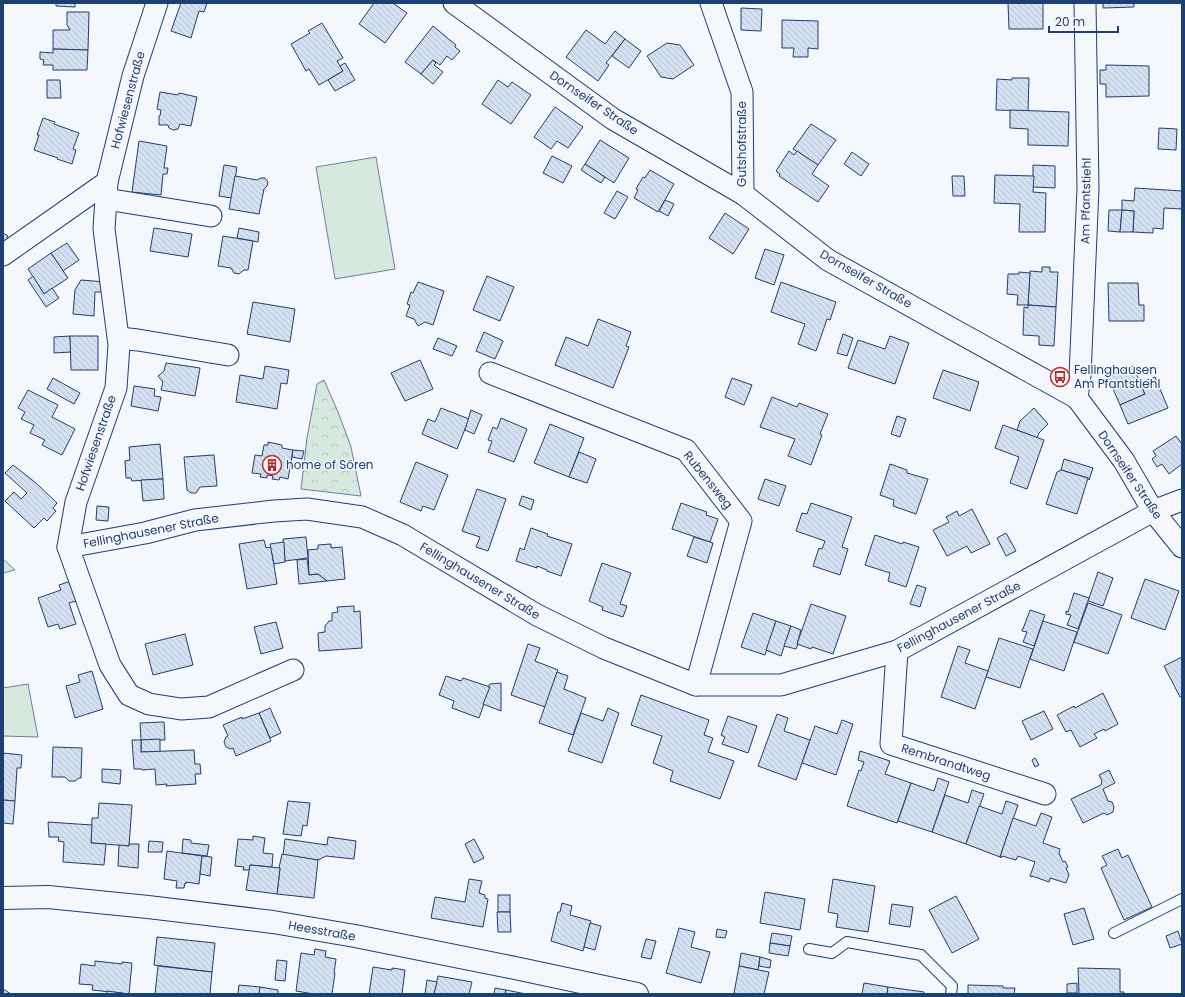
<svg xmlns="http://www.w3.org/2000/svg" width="1185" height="997" viewBox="0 0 1185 997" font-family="Poppins,sans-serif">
	<defs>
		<pattern id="forest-crowns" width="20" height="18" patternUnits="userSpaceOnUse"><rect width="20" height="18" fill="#d7e8df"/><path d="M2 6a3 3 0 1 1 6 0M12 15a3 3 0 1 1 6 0" fill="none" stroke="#b8c8c3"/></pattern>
		<pattern id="building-back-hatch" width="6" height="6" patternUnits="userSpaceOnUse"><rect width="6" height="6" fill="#d5e0f0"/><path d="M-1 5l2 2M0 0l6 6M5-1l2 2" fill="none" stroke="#b6c1d1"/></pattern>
	</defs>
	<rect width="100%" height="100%" fill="#f4f7fb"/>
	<g fill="#d7e8df" stroke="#687fa3">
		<path d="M376,157l19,112 -60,10 -19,-112z"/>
		<path d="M3,559l12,11 -12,3z"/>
		<path d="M28,684l10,53 -35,-1v-48z"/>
	</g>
	<path fill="url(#forest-crowns)" stroke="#687fa3" d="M324,380l14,32 13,35 10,49 -60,-7 6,-51 10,-54z"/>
	<g fill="url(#building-back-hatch)" stroke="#1d3f73">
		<path d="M56,3h19v4l-19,-1z"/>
		<path d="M181,3h26l-3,9 -5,-1 -8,27 -20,-7z"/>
		<path d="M374,3h19l14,10 -22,30 -26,-19z"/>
		<path d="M1008,3h35v26h-34z"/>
		<path d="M1103,3h31v4l-31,1z"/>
		<path d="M741,8l21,1 -1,22 -20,-1z"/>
		<path d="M67,12h22l-1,38 -35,-1v-19h17l-3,-5z"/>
		<path d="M782,20l36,1v28l-10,-1v9h-15l1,-9h-12z"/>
		<path d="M322,23l21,35 -6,3 6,10 -24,14 -10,-16 -3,2 -15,-27 19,-11 -2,-2z"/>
		<path d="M433,26l23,19 -1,2 5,4 -8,9 -5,-4 -7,9 -7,-5 -12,14 -16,-12z"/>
		<path d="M586,30l19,14 10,-13 10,8 -19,24 3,2 -11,16 -32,-24z"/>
		<path d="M625,39l16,12 -12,17 -17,-12z"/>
		<path d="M667,43l13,2 14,20 -21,14 -12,-2 -14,-21z"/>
		<path d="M53,49l35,1 -1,20h-34v-5h-10l1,-5 -4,-1v-7l13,1z"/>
		<path d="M433,60l3,3 -2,2 9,7 -10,12 -12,-10z"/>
		<path d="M345,63l10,17 -20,11 -7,-11 15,-9 -3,-5z"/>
		<path d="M1106,65l43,1v30l-43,1v-13h-6v-14h6z"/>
		<path d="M1012,78h17l-1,33 -32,-1 1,-31 15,1z"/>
		<path d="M47,80h13l1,18h-14z"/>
		<path d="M498,80l10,7 4,-5 19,13 -20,29 -29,-20z"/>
		<path d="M160,92l18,3 1,-2 18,4 -6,29 -11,-2 -2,5 -5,1 -4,-2 -1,-3h-9v-9h1l1,-6 -4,-1z"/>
		<path d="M555,107l28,20 -15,21 -11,-7 -6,8 -17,-12z"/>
		<path d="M1010,110l59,2 -1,34 -40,-1v-16l-18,-1z"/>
		<path d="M43,118l12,4 -1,2 25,9 -6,16 3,1 -4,14 -15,-5 1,-1 -24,-8 5,-15h-2z"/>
		<path d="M811,124l25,16 -18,25 -25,-16z"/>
		<path d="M1159,128l18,1 -1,21 -18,-1z"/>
		<path d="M600,140l29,18 -15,25 -29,-19z"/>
		<path d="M139,141l28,5 -3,22h4l-1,6h-4l-2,21 -29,-3z"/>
		<path d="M789,151l5,4 3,-4 21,14 -6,9 17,12 -11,16 -39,-26 1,-2 -4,-3z"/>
		<path d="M852,152l17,12 -8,12 -17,-12z"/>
		<path d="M552,156l20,10 -9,17 -20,-10z"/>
		<path d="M585,164l20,13 -4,6 -20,-13z"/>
		<path d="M224,165l13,2 -5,31 -13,-2z"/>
		<path d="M1033,165l22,1v22l-22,-1z"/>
		<path d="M650,170l24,14 -16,28 -24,-14 4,-8 -2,-1 7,-12 2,1z"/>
		<path d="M995,175l39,1 -1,16 13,1 -1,39h-26l1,-28 -26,-1z"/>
		<path d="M235,176l22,4 4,-2h4l3,4 -1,4 -3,3 -5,25 -30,-5z"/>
		<path d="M952,176h12l1,20h-12z"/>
		<path d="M1135,188l47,3v18l-18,-1 -1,21 -10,-1v5l-20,-1 1,-21 -12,-1v-10l12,1z"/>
		<path d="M617,191l11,6 -13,22 -11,-6z"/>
		<path d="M665,200l9,4 -6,12 -9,-5z"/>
		<path d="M1109,210h13l-2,22 -12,-1z"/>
		<path d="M1122,210l12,1 -1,21h-13z"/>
		<path d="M725,213l24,16 -16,25 -24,-16z"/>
		<path d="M154,228l38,6 -4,23 -38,-6z"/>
		<path d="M239,228l20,4 -1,10 -21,-4z"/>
		<path d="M3,233l5,3 -5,9z"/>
		<path d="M223,236l30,5 -5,29h-4l-5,4 -5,-1 -3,-5 -13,-2z"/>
		<path d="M67,243l12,17 -16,11 -12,-18z"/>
		<path d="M765,249l19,6 -10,30 -19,-7z"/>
		<path d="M51,253l17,25 -24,16 -16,-25z"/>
		<path d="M1042,267h8v5h8l-2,35 -28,-2 2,-34 12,1z"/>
		<path d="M1019,272l11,1 -2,32h-11l1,-10 -11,-1 1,-20h11z"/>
		<path d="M33,276l11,18 8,-6 7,10 -13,9 -18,-27z"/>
		<path d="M487,276l27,11 -14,34 -27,-11z"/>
		<path d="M81,280l24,2 -1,10h-9l-1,24 -21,-2 2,-24z"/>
		<path d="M418,282l26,9 -11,34 -8,-3 -7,4 -4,-7 -8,-3 4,-11 -3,-1 4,-12 2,1z"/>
		<path d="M781,282l55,20 -6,18 -3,-1 -11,32 -18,-7 7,-20 -34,-12z"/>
		<path d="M1108,283h30l1,22h5v16h-35z"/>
		<path d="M253,302l42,7 -5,33 -43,-8z"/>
		<path d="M1028,305l28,2 -2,39 -15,-1v-9l-16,-1 1,-28 4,1z"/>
		<path d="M598,319l33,13 -5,14 3,1 -16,41 -58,-23 11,-28 22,9z"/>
		<path d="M484,332l19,9 -8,18 -19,-8z"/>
		<path d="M843,334l10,4 -6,18 -10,-3z"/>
		<path d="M70,336l1,16 -17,1v-16z"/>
		<path d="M70,336h28v34h-27z"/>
		<path d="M890,336l19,7 -14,41 -47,-16 10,-28 27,9z"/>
		<path d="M438,338l19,8 -5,10 -19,-7z"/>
		<path d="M420,360l13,29 -28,12 -14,-28z"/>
		<path d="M166,363l34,5 -5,28 -34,-6 2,-8 -5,-6 6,-5z"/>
		<path d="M265,366l24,4 -2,14 -6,-1 -4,26 -41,-7 4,-27 23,4z"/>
		<path d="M1133,366l12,28 -25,11 -12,-28z"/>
		<path d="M943,370l36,12 -9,29 -37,-13z"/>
		<path d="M1155,377l13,31 -40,16 -8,-19 25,-11 -5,-11z"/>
		<path d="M53,378l27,15 -6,11 -27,-15z"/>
		<path d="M732,378l20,7 -8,20 -19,-8z"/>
		<path d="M134,386l21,3 -1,7 7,1 -3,14 -27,-5z"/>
		<path d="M28,390l30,15 -6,12 23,12 -13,26 -20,-10 3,-5 -15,-7 4,-8 -13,-6 4,-7 -7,-4z"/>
		<path d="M772,397l25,10 2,-4 29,11 -8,20 2,1 -11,30 -23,-9 7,-17 -35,-12z"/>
		<path d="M441,408l28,11 -12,30 -35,-15 6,-15 7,3z"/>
		<path d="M1034,408l14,16 -9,9 -2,5 -20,-8 3,-9z"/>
		<path d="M471,410l11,5 -8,19 -9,-4z"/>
		<path d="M897,416l9,3 -6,18 -9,-3z"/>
		<path d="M501,418l26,11 -13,33 -26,-10 4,-11 -4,-1 5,-13 4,2z"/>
		<path d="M550,424l34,14 -15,39 -35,-14z"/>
		<path d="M1003,425l41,15 -17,49 -17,-6 9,-26 -24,-9z"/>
		<path d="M1176,436l6,8v20l-13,10 -7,-10 -5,3 -5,-8 4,-3 -3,-5z"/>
		<path d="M268,442l14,3v3l11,2 -5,29 -8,-2 -1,3 -7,-1 1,-3 -6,-1v3l-7,-1 1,-3 -9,-1 3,-18 7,1 2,-11h4z"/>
		<path d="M160,444l3,35 -31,2 -1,-3h-5l-1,-17 5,-1 -1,-13z"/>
		<path d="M293,450l11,1 -2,8 -10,-2z"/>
		<path d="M579,452l17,7 -9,24 -18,-6z"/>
		<path d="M214,455l3,31 -17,1 -4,6h-5l-4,-3 -3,-33z"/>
		<path d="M1064,459l29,9 -4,12 -1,-2 -27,-8z"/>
		<path d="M416,462l32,13 -14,35 -11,-4 -2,5 -21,-9z"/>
		<path d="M890,464l17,6v3l21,6 -12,35 -23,-8 1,-6 -14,-5z"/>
		<path d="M13,465l23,18 21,20 -4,5 3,3 -9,10 -3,-3 -10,10 -29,-27 9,-9 7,7 6,-6 -22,-20z"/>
		<path d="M1061,470l27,8 -11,36 -31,-10 11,-32z"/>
		<path d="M163,479l1,20 -21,2 -2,-21z"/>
		<path d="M765,479l21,7 -7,20 -21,-7z"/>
		<path d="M477,489l29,10 -18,52 -12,-4 4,-10 -18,-6z"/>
		<path d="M522,496l12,4 -3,10 -12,-5z"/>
		<path d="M681,503l26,9 -1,3 12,4 -8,23 -38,-13z"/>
		<path d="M811,503l41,14 -10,30 6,2 -8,26 -27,-9 6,-18 3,1 3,-8 -29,-10 6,-18 5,1z"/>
		<path d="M97,506l12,1 -1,14 -12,-1z"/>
		<path d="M972,509l18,35 -19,9 -4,-7 -20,10 -14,-26 16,-8 -3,-5 11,-6 2,5z"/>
		<path d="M531,528l17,6 -1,2 25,8 -11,32 -14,-5v-1l-10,-4v2l-21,-7 4,-13 4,2z"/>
		<path d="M1006,533l10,18 -10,5 -9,-18z"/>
		<path d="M875,535l27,9 1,-2 16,5 -13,40 -18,-6 2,-8 -25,-8z"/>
		<path d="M306,537l2,21 -23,3 -2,-22z"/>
		<path d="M694,537l19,6 -6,20 -20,-7z"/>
		<path d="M264,540l2,8 5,-1 6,37 -30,5 -8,-45z"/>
		<path d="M284,542l1,20 -11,2 -4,-20z"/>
		<path d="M331,544v4l11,-1 3,32 -18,2 -9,-7 -9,1 -1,-25 10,-1v-4z"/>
		<path d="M307,559l2,16 9,-1 9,7 -28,3 -2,-24z"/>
		<path d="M602,563l29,10 -11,31 7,2 -4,11 -21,-7 1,-3 -14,-6z"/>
		<path d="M1098,572l15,6 -10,28 -15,-5z"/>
		<path d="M1145,579l34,12 -14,39 -34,-12z"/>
		<path d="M74,580l6,20 -11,3 7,21 -16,5 -2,-5 -10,3 -10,-29 23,-8 -2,-5z"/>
		<path d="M917,585l9,3 -6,19 -10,-3z"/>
		<path d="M1074,593l15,5 -11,31 -11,-4 4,-10 -5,-1v-3l2,1z"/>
		<path d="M1088,603l34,12 -14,39 -34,-12z"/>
		<path d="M811,604l35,12 -13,38 -21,-7 -1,2 -14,-5z"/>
		<path d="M354,606v6l6,-1 2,37 -43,3 -1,-18 7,-1v-6l4,-5h3v-8l6,-1 -1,-5z"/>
		<path d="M1030,610l15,5 -11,31 -11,-4 4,-10 -5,-1v-2h1z"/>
		<path d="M753,613l23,8 -11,34 -24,-8z"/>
		<path d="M776,621l15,5 -10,30 -15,-6z"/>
		<path d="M1043,621l34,11 -13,39 -34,-12z"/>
		<path d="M276,622l7,26 -22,6 -7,-27z"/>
		<path d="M791,626l10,4 -4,14h1l-2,5 -12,-3z"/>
		<path d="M185,634l8,31 -40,10 -8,-31z"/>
		<path d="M999,638l34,11 -13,39 -34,-11z"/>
		<path d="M528,644l12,4 -5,13 23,9 -13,37 -34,-12z"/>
		<path d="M958,646l12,4 -5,13 23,8 -13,38 -34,-12z"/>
		<path d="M1182,657v39l-2,1 -16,-31z"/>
		<path d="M92,671l11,38 -28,9 -9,-32 14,-4 -2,-7z"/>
		<path d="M557,672l11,4 -4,13 22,9 -13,37 -34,-12z"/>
		<path d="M446,676l15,5 2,-3 27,9 -11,31 -27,-10 2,-7 -15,-6z"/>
		<path d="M501,683v28l-18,-7 7,-17h-2l2,-3z"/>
		<path d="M1103,693l15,31 -13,7 -1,-2 -10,5 3,4 -17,9 -9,-17 -5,2 -9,-17 17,-9 1,2z"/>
		<path d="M641,695l68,25 -5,15 9,3 -5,14 26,9 -14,38 -50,-18 3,-10 -20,-8 9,-27 -31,-11z"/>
		<path d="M270,708l11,25 -11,5 -11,-25z"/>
		<path d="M608,708l11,5 -17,50 -34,-12 13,-38 22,8z"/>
		<path d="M1044,711l9,18 -22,11 -9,-19z"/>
		<path d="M259,713l12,28 -35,15 -3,-8 -2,1 -5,-2 -2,-5 2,-5 2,-1 -5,-11 19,-8v2z"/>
		<path d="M777,714l11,4 -4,13 26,9 -14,40 -38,-14z"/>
		<path d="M728,716l29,10 -9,27 -26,-9 3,-7 -4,-2z"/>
		<path d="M842,720l11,4 -17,51 -34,-12 13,-37 22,8z"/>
		<path d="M164,722l1,18h-24l-1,-17z"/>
		<path d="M160,739v13h-19v-12z"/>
		<path d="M132,740h9v12l53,-2 1,14h5l1,10h-6l1,10 -30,2 1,-2 -11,1 -1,-16 -13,1v-1h-8z"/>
		<path d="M53,747l29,1 -1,30h-2l-4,3h-6l-4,-4h-13z"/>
		<path d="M860,751l30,10 -5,13 26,9 -14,40 -50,-17 12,-36 2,1 3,-9 -6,-2z"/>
		<path d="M3,753l19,2 -1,13h-4l-2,33 -12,-1z"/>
		<path d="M1035,758l4,7 -4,2 -3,-7z"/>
		<path d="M102,769l19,1 -1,14 -18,-2z"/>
		<path d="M1109,770l6,13 -12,6 5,12 4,1 2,5 -1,5 -6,3 -3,-2 -21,10 -12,-24 30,-14 1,-4 -3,-6z"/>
		<path d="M938,778l11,4 -17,50 -34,-11 13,-38 23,8z"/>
		<path d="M972,790l12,4 -18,50 -34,-12 13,-37 23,8z"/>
		<path d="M3,800l12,1 -2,23 -10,-1z"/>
		<path d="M288,801l22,2 -3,23 -4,-1 -2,11 -18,-2z"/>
		<path d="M1006,801l12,4 -18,52 -34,-13 13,-38 23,8z"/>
		<path d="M99,803l33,2 -3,41 -38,-3 1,-25h6z"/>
		<path d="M1041,813l11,4 -9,26 17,6 -1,4 4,9 2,-1 3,6 -2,1 3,7 -3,8 -16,-5 -1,4 -17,-6v1l-2,-1 5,-14 -17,-6 -2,4 -14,-4 -1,2 -1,-1 13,-39 23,8z"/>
		<path d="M48,822l44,3 -1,18 15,1 -2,21 -41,-3 1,-20 -6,-1 1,-4h-10z"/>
		<path d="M253,836l12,2 -2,15 10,1 -1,13 -22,-2 -1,5h-6l1,-3 -9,-1 3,-27 15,1z"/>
		<path d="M328,837l28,4 -2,18 -28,-3 -8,4 -35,-5 2,-16 42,6z"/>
		<path d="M183,839l8,1v3l18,2 -2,11 -25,-3z"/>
		<path d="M474,839l10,19 -10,5 -9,-19z"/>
		<path d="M149,841l14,1 -1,10h-14z"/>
		<path d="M129,844h10l-1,24 -20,-2 1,-21 10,1z"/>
		<path d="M1118,849l4,9 6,-3 24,52 -28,13 -23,-52 6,-3 -5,-9z"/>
		<path d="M167,851l35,5 -3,28 -13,-2v2l-1,-1 -1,5h-8l1,-7 -13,-2z"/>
		<path d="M282,854l36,6 -4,38 -37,-4 3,-26h-1z"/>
		<path d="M202,856l10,1 -2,19 -10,-2z"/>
		<path d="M250,865l30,3 -3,26 -31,-4z"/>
		<path d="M469,879l13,2 -3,12 6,2v3l3,1 -5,28 -52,-9 4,-21 30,5z"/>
		<path d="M833,879l42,7 -7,46 -32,-5 2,-13 -10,-2z"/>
		<path d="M765,892l40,7 -5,31 -40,-7z"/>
		<rect x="498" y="895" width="12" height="17"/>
		<path d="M956,896l23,43 -27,14 -23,-43z"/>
		<path d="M562,903l10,3 -2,9 21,6 -8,30 -32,-10 7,-29h2z"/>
		<path d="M892,904l21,3 -3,20 -21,-3z"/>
		<path d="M1084,908l10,31 -21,6 -9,-31z"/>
		<path d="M497,912h13l1,20h-13z"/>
		<path d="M590,923l11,3 -6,24 -11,-3z"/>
		<path d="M679,928l16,4 -4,15 19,5 -9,31 -35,-10z"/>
		<path d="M717,929l10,2 -2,7 -9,-1z"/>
		<path d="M1178,931l4,13 -12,4 -4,-12z"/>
		<path d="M772,933l20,3 -2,10 -20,-3z"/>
		<path d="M157,937l58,6 -3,29 -58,-7z"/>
		<path d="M646,939l10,2 -5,18 -10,-2z"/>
		<path d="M770,943l20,3 -2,10 -19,-3z"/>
		<path d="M315,949l11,2 -1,6 11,2 -2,14h1l-3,21h-18l-18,-3 5,-38 13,2z"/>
		<path d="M741,953l19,4 -2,13 -19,-4z"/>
		<path d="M760,957l11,3 -1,8 -11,-2z"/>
		<path d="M277,960l10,1 -2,20 -10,-1z"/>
		<path d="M95,961l27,3v-2l10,1 -3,31 -37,-4 1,-5 -14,-1 2,-20 14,2z"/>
		<path d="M158,966l54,6 -2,22h-55z"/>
		<path d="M739,966l30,6 -5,22h-24l-6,-1z"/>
		<path d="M373,967l19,3v-2l13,2 -3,24h-33z"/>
		<path d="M1078,968l42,1v23h4v2h-45z"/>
		<path d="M438,976l34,6 -3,12h-35z"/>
		<path d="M427,980l10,2 -3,12h-9z"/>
		<path d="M864,983l24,4 -1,7h-25z"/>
		<path d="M1077,983v10h-10v-9z"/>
		<path d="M239,985l21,2 -1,7h-21z"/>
		<path d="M968,985l35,1v2h12l-1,6h-46z"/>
		<path d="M260,987l18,3v4h-19z"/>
		<path d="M888,987l36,5v2h-37z"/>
		<path d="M495,988l11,2 -1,4h-11z"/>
		<path d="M3,989l8,5h-8z"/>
		<path d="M506,990l20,4h-21z"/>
		<path d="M107,991l22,3h-22z"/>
	</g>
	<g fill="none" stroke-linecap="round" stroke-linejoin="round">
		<defs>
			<g id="lane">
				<path d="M1114,933l68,-34"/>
				<path d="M809,949l23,4 15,-11 74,13 31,31 -1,8"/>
			</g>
			<g id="street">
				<path d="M157,3l-24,73 -26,106 -3,47 15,116 -3,43 -40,114 -8,45 42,118 19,30 20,9 32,5 28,-2 84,-37"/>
				<path d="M454,3l159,116 130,75 85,66 249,138 47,63 29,50 29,36"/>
				<path d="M711,3l31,89 1,102"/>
				<path d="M106,199l105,17"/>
				<path d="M3,255l104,-73"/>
				<path d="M119,338l19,2 90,15"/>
				<path d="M490,373l196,77 55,71 -45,164"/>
				<path d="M1077,398l3,-22 8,-188 -3,-185"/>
				<path d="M68,547l77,-14 50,-13 79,-9 33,-2 55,8 41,18 134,80 67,33 92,37h85l116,-34 256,-140 29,-11"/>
				<path d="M897,651l-6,93 154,50"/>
			</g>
			<path id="secondary" d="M3,898l45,-1 100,10 125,15 82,14 160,32 122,26"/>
		</defs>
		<use href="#lane" stroke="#1d3f73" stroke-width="12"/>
		<use href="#street" stroke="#1d3f73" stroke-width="23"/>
		<use href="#secondary" stroke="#1d3f73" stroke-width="24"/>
		<use href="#lane" stroke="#f4f7fb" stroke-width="10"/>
		<use href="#street" stroke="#f4f7fb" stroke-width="21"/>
		<use href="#secondary" stroke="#f4f7fb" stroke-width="22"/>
	</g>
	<defs>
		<symbol id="bus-ring" viewBox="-11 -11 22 22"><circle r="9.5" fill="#f4f7fb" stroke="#c62828" stroke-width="1.5"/><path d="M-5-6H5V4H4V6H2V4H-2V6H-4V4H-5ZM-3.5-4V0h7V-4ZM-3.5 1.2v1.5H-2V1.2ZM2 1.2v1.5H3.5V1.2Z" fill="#c62828"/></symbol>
		<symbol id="building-ring" viewBox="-11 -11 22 22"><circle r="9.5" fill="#f4f7fb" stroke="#c62828" stroke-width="1.5"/><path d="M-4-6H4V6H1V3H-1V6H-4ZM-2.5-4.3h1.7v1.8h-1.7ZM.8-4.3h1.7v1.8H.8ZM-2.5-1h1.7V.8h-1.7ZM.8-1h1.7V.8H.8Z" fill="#c62828"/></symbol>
	</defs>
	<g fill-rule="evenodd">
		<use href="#bus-ring" x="1049" y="366" width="22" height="22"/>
		<use href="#building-ring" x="261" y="454" width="22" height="22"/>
	</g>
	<g text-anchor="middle" stroke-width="3" stroke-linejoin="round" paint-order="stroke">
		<g font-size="12" fill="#1d3f73" stroke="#f4f7fb">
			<text transform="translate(128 100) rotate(-75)" y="4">Hofwiesenstraße</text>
			<text transform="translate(594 103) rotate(34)" y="4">Dornseifer Straße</text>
			<text transform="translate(742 144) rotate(-90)" y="4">Gutshofstraße</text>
			<text transform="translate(1086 201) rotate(-89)" y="4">Am Pfantstiehl</text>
			<text transform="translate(866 279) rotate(30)" y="4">Dornseifer Straße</text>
			<text transform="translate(96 443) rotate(-71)" y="4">Hofwiesenstraße</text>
			<text transform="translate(1130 475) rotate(56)" y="4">Dornseifer Straße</text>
			<text transform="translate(708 480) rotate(51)" y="4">Rubensweg</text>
			<text transform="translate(151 531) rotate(-11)" y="4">Fellinghausener Straße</text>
			<text transform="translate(480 581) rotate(31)" y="4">Fellinghausener Straße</text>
			<text transform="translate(959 617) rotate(-28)" y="4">Fellinghausener Straße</text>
			<text transform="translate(946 762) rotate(18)" y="4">Rembrandtweg</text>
			<text transform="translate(322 931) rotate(10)" y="4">Heesstraße</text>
		</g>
		<g font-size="12" fill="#1d3f73" stroke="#f4f7fb" text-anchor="start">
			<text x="1074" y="374">Fellinghausen<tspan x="1074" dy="14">Am Pfantstiehl</tspan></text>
			<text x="286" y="469">home of Sören</text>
		</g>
	</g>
	<rect width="1185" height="997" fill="none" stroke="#1d3f73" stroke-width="8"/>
	<path d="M1049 26v6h69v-6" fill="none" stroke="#1d3f73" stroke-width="2"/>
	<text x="1055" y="26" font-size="12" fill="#1d3f73" stroke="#f4f7fb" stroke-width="3" paint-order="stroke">20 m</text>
</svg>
